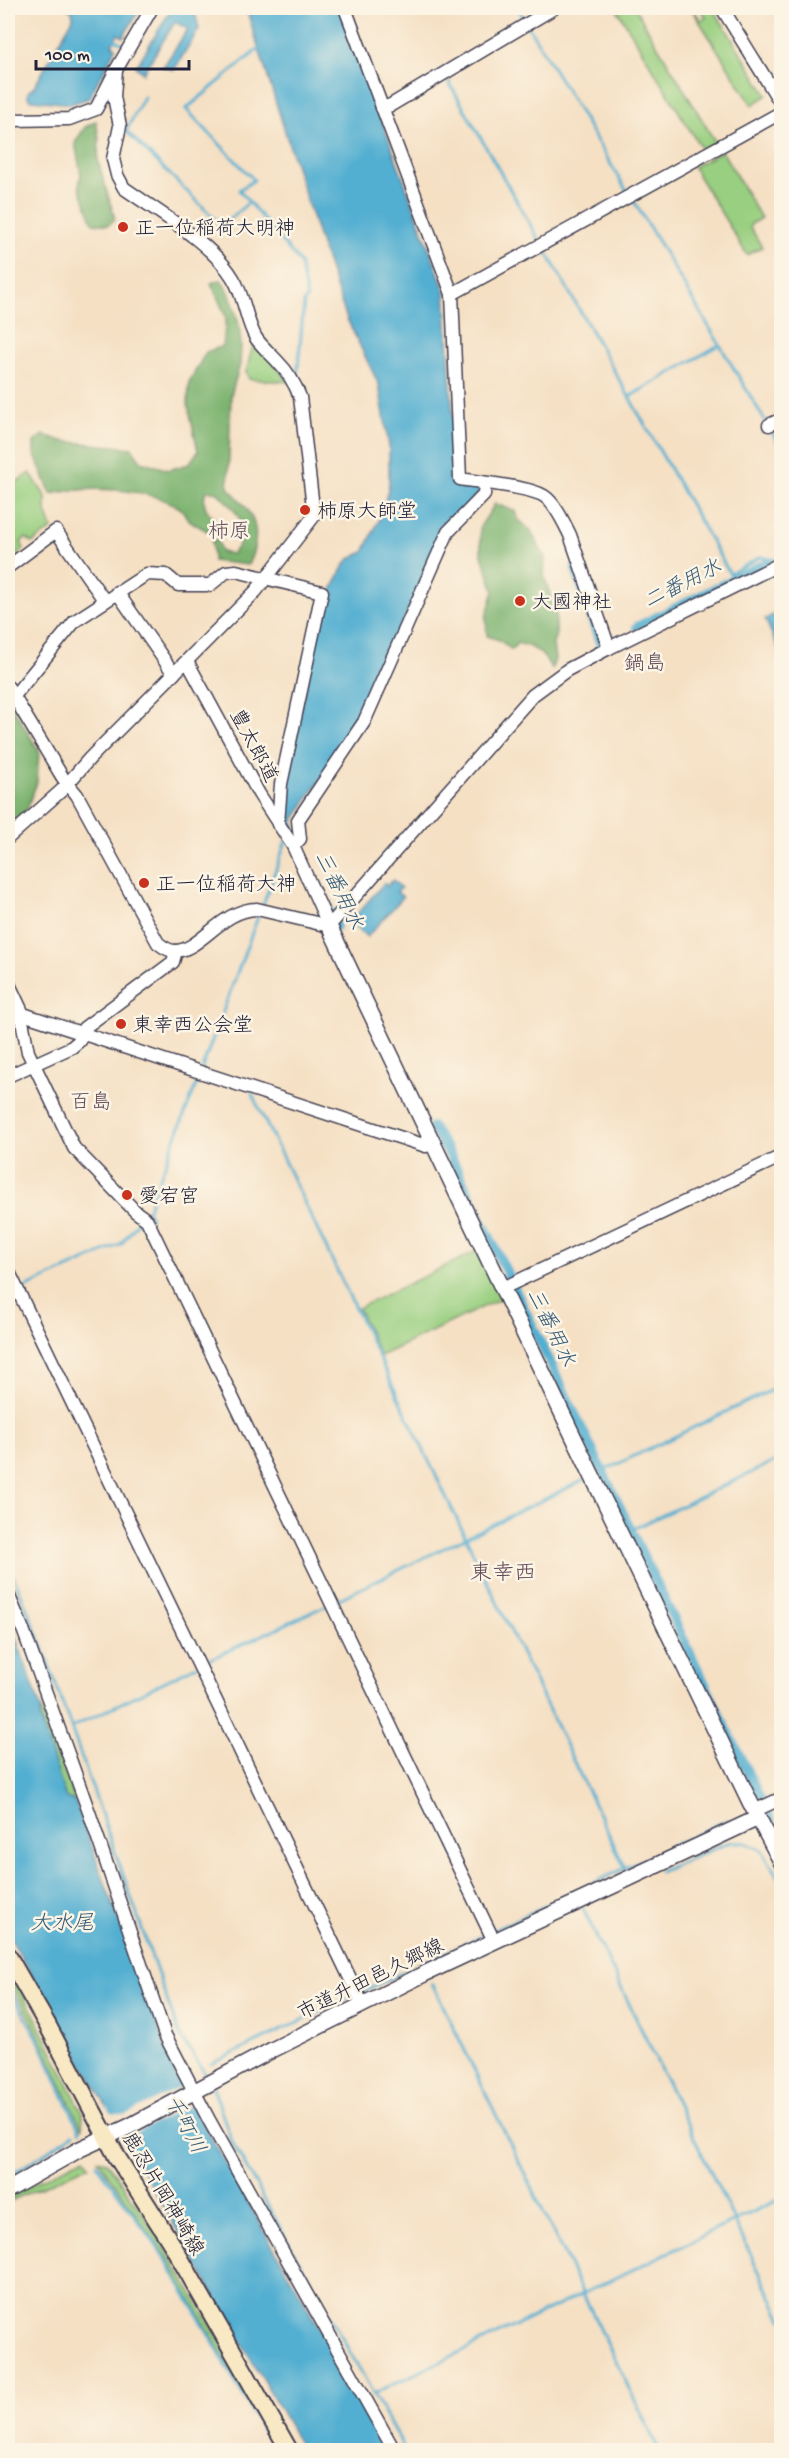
<svg xmlns="http://www.w3.org/2000/svg" width="789" height="2458" viewBox="0 0 789 2458" font-family="'Gochi Hand','Klee One',sans-serif">
	<rect width="100%" height="100%" fill="#fcf5e5"/>
	<filter id="ink" filterUnits="userSpaceOnUse"><feTurbulence type="fractalNoise" baseFrequency=".0167" numOctaves="2"/><feDisplacementMap in="SourceGraphic" scale="12" xChannelSelector="R" yChannelSelector="G"/><feConvolveMatrix kernelMatrix="1 2 1 2 8 2 1 2 1" color-interpolation-filters="sRGB"/></filter>
	<filter id="wash" filterUnits="userSpaceOnUse"><feTurbulence type="fractalNoise" baseFrequency=".008" numOctaves="4" result="noise"/><feDisplacementMap in="SourceGraphic" scale="24" xChannelSelector="R" yChannelSelector="G"/><feGaussianBlur stdDeviation="1.35" result="paint"/><feColorMatrix in="noise" values="0 0 0 0 0 0 0 0 0 0 0 0 0 0 0 0 0 1.4 0 .05"/><feComposite in="paint" operator="in"/></filter>
	<g filter="url(#wash)">
		<rect width="100%" height="100%" fill="#f5e0c4"/>
		<g fill="#99cf80" stroke="#5e785e" stroke-width="1.5">
			<path d="M616,8h19l81,135 -14,7z"/>
			<path d="M691,8l11,12 4,-2 -6,-10h13l54,87 -15,10z"/>
			<path d="M722,151l39,67 -10,6 -1,3 12,20 -15,8 -54,-88z"/>
			<path d="M256,344l34,38 -41,-3 -3,-7 7,-27z"/>
			<path d="M30,473l16,24v14l6,18 -20,14 -6,-5 -5,4 3,7 -16,13v-74z"/>
			<path d="M479,1250l23,48 -122,58 -22,-48z"/>
			<path d="M41,1708l34,93 -9,-3 -26,-80z"/>
			<path d="M8,1968l28,50 47,96 -1,15 -50,-108 -24,-43z"/>
			<path d="M85,2157l5,8 -82,37v-5z"/>
			<path d="M98,2160l9,2 53,77 125,211h-8l-110,-192z"/>
		</g>
		<g fill="#7ab26e" stroke="#4e6a54" stroke-width="1.5">
			<path d="M96,121l3,17 -1,23 17,58 -7,6 -15,-2 -14,-37 2,-12 -6,-31 10,-16z"/>
			<path d="M221,280l8,12 6,18 4,15 2,20 -1,19 -9,31 -3,93c26,24 36,43 20,77l-35,-4 -1,-20 5,-2 4,13 11,2c24,-28 2,-44 -16,-63h-10c-5,14 1,21 11,31v11l-5,1c-7,-5 -17,-9 -24,-15 -3,-3 -4,-8 -8,-11 -33,-21 -92,-22 -129,-14l-17,-41v-11l10,-7 18,6 70,7 9,13 27,9 21,-6 9,-13 -10,-46 1,-23 17,-30 17,-6 3,-29 -15,-34z"/>
			<path d="M495,504l20,7 2,7 14,13 14,27 -1,17 12,39v21l-3,9 2,15 -3,10c-10,-17 -17,-22 -35,-26l-5,7 -13,-10 -12,-4 -1,-19 8,-26 -13,-39 -1,-25z"/>
			<path d="M8,700l31,51 -2,31 -10,27 -19,17z"/>
		</g>
		<g fill="#53afd1" stroke="#3a6886" stroke-width="1.5">
			<path d="M66,8h75l-18,29 -5,-3 -6,10 4,4 -23,42 -3,8 -19,6 -39,-4 -4,-2v-6l6,-5 39,-69 -1,-7z"/>
			<path d="M172,8h22l5,21 -25,41 -11,-3 25,-38 -13,-7 -32,51 -7,-6z"/>
			<path d="M246,8h94l105,283 12,191 22,5v6l-37,41 -81,183 -67,103 2,17 -3,4 -10,-13 1,-44 42,-189 3,1 13,-27 7,-10 15,-7 19,-41 6,-27v-38l-10,-61 -32,-66 -27,-77z"/>
			<path d="M781,611l1,43h-1l-16,-35z"/>
			<path d="M393,880l8,8 -4,4 6,5 -36,40 -17,-15 34,-39 3,3z"/>
			<path d="M8,1616l33,92 -1,10 26,80 9,3 101,275 213,374h-86l-295,-516z"/>
		</g>
		<path fill="#f5e0c4" d="M185,2085l10,18 -55,27 -5,4 -6,17 -24,-42 3,-2 3,6 14,2z"/>
		<g fill="none" stroke-linecap="round" stroke-linejoin="round">
			<g stroke="#53afd1" stroke-width="3">
				<path d="M518,8l7,12"/>
				<path d="M528,26l100,167"/>
				<path d="M114,39l12,6"/>
				<path d="M262,46l-76,63 68,71 -15,10 61,73 7,35 -3,4 -7,76"/>
				<path d="M102,74l6,3"/>
				<path d="M446,77l93,163"/>
				<path d="M144,97l-18,34 96,95 27,-24"/>
				<path d="M632,198l150,251"/>
				<path d="M543,246l187,328 30,-17 18,3"/>
				<path d="M629,397l90,-52"/>
				<path d="M44,798l17,-16"/>
				<path d="M262,908l24,-67"/>
				<path d="M202,1068l57,-154"/>
				<path d="M252,1094l373,774"/>
				<path d="M147,1210l4,8"/>
				<path d="M147,1211l53,-136"/>
				<path d="M23,1289l98,-45 20,-26"/>
				<path d="M8,1297l9,-5"/>
				<path d="M599,1473l183,-88"/>
				<path d="M629,1531l153,-73"/>
				<path d="M8,1563l34,82 137,389 29,44"/>
				<path d="M335,1601l249,-121"/>
				<path d="M202,1663l127,-59"/>
				<path d="M71,1728l125,-62"/>
				<path d="M659,1872l71,-30h14l18,8 20,34"/>
				<path d="M582,1907l200,412"/>
				<path d="M492,1931l235,-111"/>
				<path d="M432,1983l227,467"/>
				<path d="M8,1986l29,51 43,94"/>
				<path d="M361,1992l125,-58"/>
				<path d="M211,2064l144,-69"/>
				<path d="M213,2087l19,55 173,308"/>
				<path d="M97,2164l67,92 110,194"/>
				<path d="M8,2177l66,-43"/>
				<path d="M373,2394l409,-196"/>
			</g>
			<g stroke="#53afd1" stroke-width="10">
				<path d="M575,568l26,78 12,-6"/>
				<path d="M637,627l128,-63 4,1"/>
				<path d="M317,886l19,40"/>
				<path d="M432,1127l18,28 332,689"/>
			</g>
		</g>
	</g>
	<g filter="url(#ink)">
		<g fill="none" stroke-linecap="round" stroke-linejoin="round">
			<defs>
				<g id="minor">
					<path d="M345,8l107,286 8,185c18,3 70,8 84,17 11,7 20,27 26,39l39,113"/>
					<path d="M722,8l60,97"/>
					<path d="M382,108l9,-3 163,-97"/>
					<path d="M8,127l6,-7 55,-1 27,-10 20,-39 36,-62"/>
					<path d="M452,294l330,-182"/>
					<path d="M769,425l13,-6"/>
					<path d="M8,567l48,-36 48,69"/>
					<path d="M117,592l57,82"/>
					<path d="M187,661l72,133 34,52 36,80"/>
					<path d="M8,687l55,91 14,17 81,148c5,4 11,8 17,8 25,0 47,-42 82,-42l72,17"/>
					<path d="M14,696l61,-75 72,-47 19,1 12,10h32l16,-13 10,-1 86,21 -41,192 -3,40"/>
					<path d="M8,838l54,-48 28,-32 166,-167 58,-75 -14,-119c-5,-13 -12,-25 -22,-35 -7,-8 -16,-15 -22,-24 -10,-16 -11,-41 -23,-60 -21,-35 -75,-66 -109,-90l-7,-13 -4,-16 7,-33 -6,-29 2,-27"/>
					<path d="M293,846l7,-7 -2,-19 66,-98 84,-190 36,-37 1,-12"/>
					<path d="M329,926l204,-231 34,-25 42,-22 173,-85"/>
					<path d="M8,982l15,32 403,132 8,-2"/>
					<path d="M8,1018l15,-4 -1,7 6,31 46,96 62,64 11,8 347,721"/>
					<path d="M8,1076l64,-29 7,-6 5,-13 89,-66 3,-11"/>
					<path d="M8,1270l355,735"/>
					<path d="M503,1288l279,-132"/>
					<path d="M8,1594l16,38 65,180 76,223 44,85 185,330"/>
					<path d="M754,1811l28,-13"/>
				</g>
				<g id="tertiary">
					<path d="M329,926l257,537 164,339 32,61"/>
					<path d="M8,2190l72,-41 48,-22 144,-77 152,-76 334,-156"/>
				</g>
				<path id="secondary" d="M8,1956l39,68 70,133 56,89 116,204"/>
			</defs>
			<use href="#minor" stroke="#423e50" stroke-width="15"/>
			<use href="#tertiary" stroke="#423e50" stroke-width="18"/>
			<use href="#secondary" stroke="#423e50" stroke-width="20"/>
			<use href="#minor" stroke="#fff" stroke-width="12"/>
			<use href="#tertiary" stroke="#fff" stroke-width="15"/>
			<use href="#secondary" stroke="#f8e8c3" stroke-width="16"/>
		</g>
	</g>
	<g fill="#c8321e" stroke="#fcf5e5" stroke-width="2">
		<circle cx="123" cy="227" r="6"/>
		<circle cx="305" cy="510" r="6"/>
		<circle cx="520" cy="601" r="6"/>
		<circle cx="144" cy="883" r="6"/>
		<circle cx="121" cy="1024" r="6"/>
		<circle cx="127" cy="1195" r="6"/>
	</g>
	<g text-anchor="middle" stroke-width="5" stroke-linejoin="round" paint-order="stroke">
		<g font-size="20" fill="#22223b" stroke="#fcf5e5" text-anchor="start">
			<text x="135" y="234">正一位稲荷大明神</text>
			<text x="317" y="517">柿原大師堂</text>
			<text x="532" y="608">大國神社</text>
			<text x="156" y="890">正一位稲荷大神</text>
			<text x="133" y="1031">東幸西公会堂</text>
			<text x="139" y="1202">愛宕宮</text>
		</g>
		<g font-size="20" fill="#22223b" stroke="#fcf5e5">
			<text transform="translate(255 745) rotate(62)" y="7">豊太郎道</text>
			<text transform="translate(370 1978) rotate(-26)" y="7">市道升田邑久郷線</text>
			<text transform="translate(164 2193) rotate(59)" y="7">鹿忍片岡神崎線</text>
		</g>
		<g font-size="21" fill="#624b5a" stroke="#fcf5e5">
			<text x="229" y="537">柿原</text>
			<text x="645" y="669">鍋島</text>
			<text x="91" y="1108">百島</text>
		</g>
		<g font-size="21" font-style="italic" fill="#365a77" stroke="#fcf5e5">
			<text transform="translate(682 583) rotate(-27)" y="7">二番用水</text>
			<text transform="translate(340 890) rotate(64)" y="7">三番用水</text>
			<text transform="translate(552 1327) rotate(64)" y="7">三番用水</text>
			<text x="62" y="1929">大水尾</text>
			<text transform="translate(186 2124) rotate(62)" y="7">千町川</text>
		</g>
		<g font-size="22" fill="#624b5a" stroke="#fcf5e5">
			<text x="503" y="1579">東幸西</text>
		</g>
	</g>
	<rect width="789" height="2458" fill="none" stroke="#fcf5e5" stroke-width="30"/>
	<path d="M36 60v9h153v-9" fill="none" stroke="#22223b" stroke-width="3"/>
	<text x="45" y="60" font-size="18" fill="#22223b" stroke="#fcf5e5" stroke-width="4.5" paint-order="stroke">100 m</text>
</svg>
